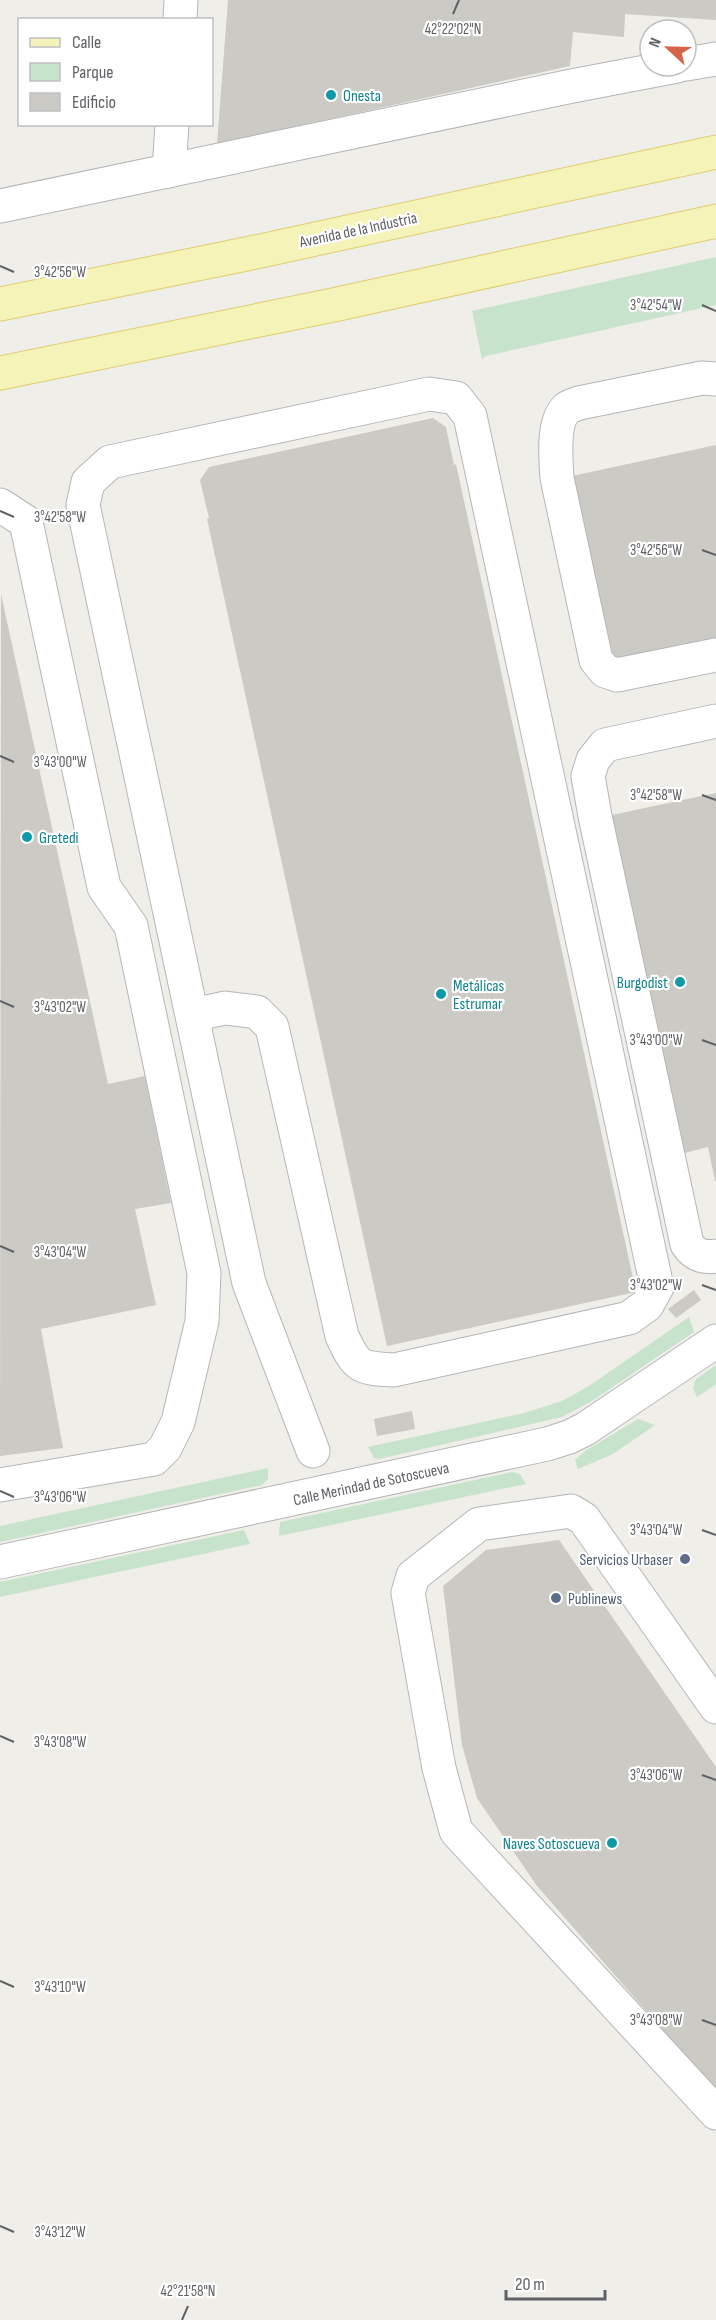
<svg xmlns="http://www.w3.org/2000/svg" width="716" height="2320" viewBox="0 0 716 2320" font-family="'Sofia Sans Condensed',sans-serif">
	<rect width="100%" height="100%" fill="#efeee8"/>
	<g fill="#c8e3cb">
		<path d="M716,257v48l-230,51 -4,3 -10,-48z"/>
		<path d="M689,1317l5,15 -102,69 -30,16 -183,42 -5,-1 -6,-11 156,-34 38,-12 27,-15z"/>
		<path d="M716,1365v19l-19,13 -4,-9 3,-9z"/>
		<path d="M638,1419l17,6 -42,29 -35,15 -3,-9 10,-9z"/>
		<path d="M268,1468v11l-6,6 -262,57v-16z"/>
		<path d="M512,1472l8,2 6,10 -247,52 1,-14z"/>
		<path d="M244,1530l6,14 -250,53v-15z"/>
	</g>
	<g fill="#cbcac4">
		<path d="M228,0h488v20l-91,-6 -1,23 -51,-5 -3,34 -353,78z"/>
		<path d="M433,418l13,9 8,38 2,-1 180,828 -249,54 -180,-827 2,-1 -9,-38 9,-13z"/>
		<path d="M716,445v198l-101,22 -43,-189z"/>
		<path d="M1,594l107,490 37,-8 26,127 -36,6 21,96 -115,24 22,119 -63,8z"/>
		<path d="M716,793v388h-1l-7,-34 -27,7 -74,-338z"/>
		<path d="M694,1290l7,10 -25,18 -8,-9z"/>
		<path d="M412,1411l3,18 -38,7 -3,-17z"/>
		<path d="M559,1540l157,227v324l-179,-205 -60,-88 -15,-53 -19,-159 43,-36z"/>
	</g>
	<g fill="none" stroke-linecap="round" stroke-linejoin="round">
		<defs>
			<g id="minor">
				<path d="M180,20l1,-20"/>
				<path d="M686,64l30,-5"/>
				<path d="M169,171l3,-47"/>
				<path d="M0,206l572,-120 105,-20"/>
				<path d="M716,379l-14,-1 -123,25c-4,2 -10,3 -13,6 -14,14 -10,51 -9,69l39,182 9,11 12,4 99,-20"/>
				<path d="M0,505l26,17 78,365 27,39 73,347 -2,48 -24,101 -13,26 -11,11 -154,26"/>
				<path d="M716,721l-111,24 -12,15 -5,16 7,40 92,428c7,11 16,14 29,12"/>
				<path d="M193,1015l32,-7 32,4 15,15 70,309c15,32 17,32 52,34l235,-52 18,-13 10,-18 -187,-871 -14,-18 -27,-4 -319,68 -22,20 -5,23 166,778 64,168"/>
				<path d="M0,1562l547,-118 22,-7 16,-8 131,-88"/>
				<path d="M716,1707l-132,-188 -13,-8 -92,13 -66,52 -5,17 31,175 17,63 260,282"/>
			</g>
			<g id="major">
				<path d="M0,304l251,-51 465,-101"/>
				<path d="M0,373l338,-69 378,-83"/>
			</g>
		</defs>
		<use href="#minor" stroke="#b5b6ba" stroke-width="35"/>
		<use href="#major" stroke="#e1ce70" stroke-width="35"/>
		<use href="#minor" stroke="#fff" stroke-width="33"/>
		<use href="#major" stroke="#f5f3b7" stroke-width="33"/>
	</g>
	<path fill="none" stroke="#5f6166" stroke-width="2" d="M453,14l6,-14M0,266l14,6M702,305l14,6M0,511l14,6M702,550l14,5M0,756l14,6M702,795l14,5M0,1001l14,6M702,1040l14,5M0,1246l14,6M702,1285l14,5M0,1491l14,6M702,1530l14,5M0,1736l14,6M702,1775l14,5M0,1981l14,6M702,2020l14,5M0,2226l14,6M182,2320l6,-14"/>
	<g fill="#0f9aa8" stroke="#fff" stroke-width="2">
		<circle cx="331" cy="95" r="6"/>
		<circle cx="27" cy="837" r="6"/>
		<circle cx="680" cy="982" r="6"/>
		<circle cx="441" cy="994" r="6"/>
		<circle cx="612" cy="1843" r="6"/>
	</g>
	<g fill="#5c6f8a" stroke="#fff" stroke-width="2">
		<circle cx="685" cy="1559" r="6"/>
		<circle cx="556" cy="1598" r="6"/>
	</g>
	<g text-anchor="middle" stroke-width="4.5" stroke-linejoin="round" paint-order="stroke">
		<g font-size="16" fill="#0d838f" stroke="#fff" text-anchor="start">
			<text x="343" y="101">Onesta</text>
			<text x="39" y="843">Gretedi</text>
			<text x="668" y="988" text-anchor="end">Burgodist</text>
			<text x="453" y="991">Metálicas<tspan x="453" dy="18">Estrumar</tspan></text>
			<text x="600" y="1849" text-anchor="end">Naves Sotoscueva</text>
		</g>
		<g font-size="16" fill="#5f6166" stroke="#fff">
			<text transform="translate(358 229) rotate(-12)" y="6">Avenida de la Industria</text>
			<text transform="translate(371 1483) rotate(-12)" y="6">Calle Merindad de Sotoscueva</text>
		</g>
		<g font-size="16" fill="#4e5e75" stroke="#fff" text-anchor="end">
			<text x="673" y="1565">Servicios Urbaser</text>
			<text x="568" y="1604" text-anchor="start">Publinews</text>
		</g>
	</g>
	<g font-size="15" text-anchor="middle" fill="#5f6166" stroke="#fff" stroke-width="4.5" stroke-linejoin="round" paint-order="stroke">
		<text x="453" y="34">42°22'02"N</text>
		<text x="60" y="277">3°42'56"W</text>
		<text x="656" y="310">3°42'54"W</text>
		<text x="60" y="522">3°42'58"W</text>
		<text x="656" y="555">3°42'56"W</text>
		<text x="60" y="767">3°43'00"W</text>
		<text x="656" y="800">3°42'58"W</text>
		<text x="60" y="1012">3°43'02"W</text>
		<text x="656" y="1045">3°43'00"W</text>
		<text x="60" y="1257">3°43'04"W</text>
		<text x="656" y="1290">3°43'02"W</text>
		<text x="60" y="1502">3°43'06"W</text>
		<text x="656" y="1535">3°43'04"W</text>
		<text x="60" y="1747">3°43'08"W</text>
		<text x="656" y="1780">3°43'06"W</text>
		<text x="60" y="1992">3°43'10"W</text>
		<text x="656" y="2025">3°43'08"W</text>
		<text x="60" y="2237">3°43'12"W</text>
		<text x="188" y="2296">42°21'58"N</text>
	</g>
	<rect x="18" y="18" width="195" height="108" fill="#ffffff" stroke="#bfc0c2" stroke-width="1.5"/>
	<rect x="30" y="38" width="30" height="9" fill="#f5f3b7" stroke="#bfc0c2" stroke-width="1.5"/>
	<text x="72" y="48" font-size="18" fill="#5f6166">Calle</text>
	<rect x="30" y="63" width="30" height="18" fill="#c8e3cb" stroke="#bfc0c2" stroke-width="1.5"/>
	<text x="72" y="78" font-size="18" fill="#5f6166">Parque</text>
	<rect x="30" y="93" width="30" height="18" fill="#cbcac4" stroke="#bfc0c2" stroke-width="1.5"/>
	<text x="72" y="108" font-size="18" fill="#5f6166">Edificio</text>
	<g transform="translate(668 48) rotate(292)"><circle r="28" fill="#ffffff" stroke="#bfc0c2" stroke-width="1.5"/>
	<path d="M0-4.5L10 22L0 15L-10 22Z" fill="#d56449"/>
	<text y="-9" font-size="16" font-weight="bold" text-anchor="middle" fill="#5f6166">N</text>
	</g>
	<path d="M506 2290v9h99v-9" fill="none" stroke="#5f6166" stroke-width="3"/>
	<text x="515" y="2290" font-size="18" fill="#5f6166" stroke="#ffffff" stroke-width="4.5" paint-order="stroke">20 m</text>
</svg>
